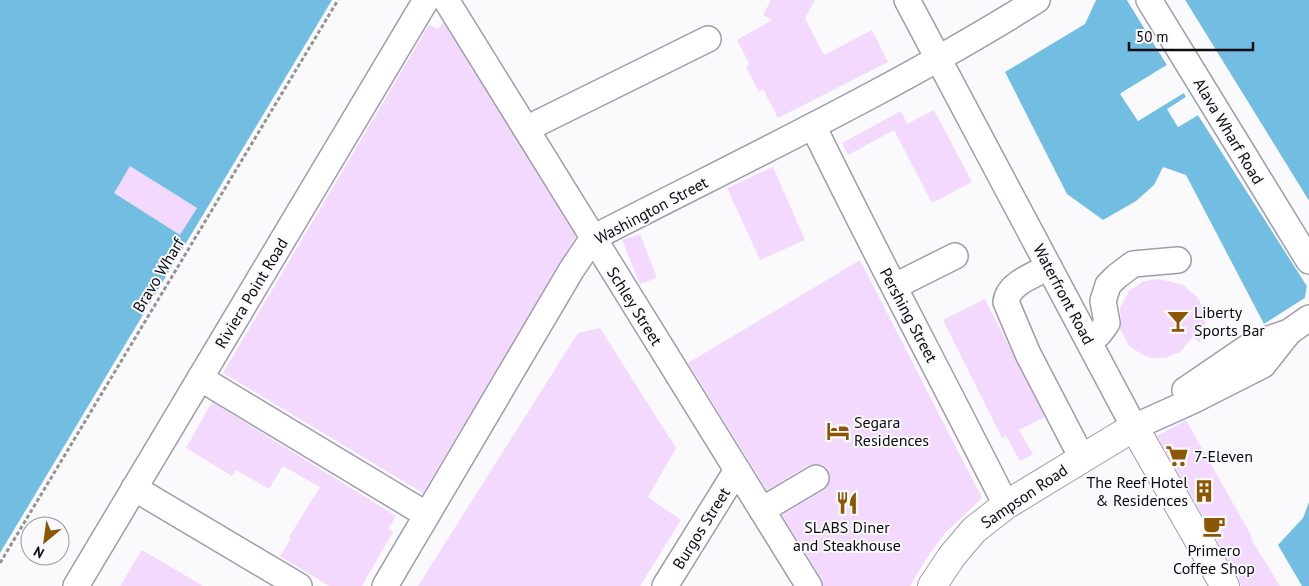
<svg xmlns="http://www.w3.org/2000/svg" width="1309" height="586" viewBox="0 0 1309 586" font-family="'PT Sans',sans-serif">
	<rect width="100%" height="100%" fill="#fafafd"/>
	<g fill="#72bee3">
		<path d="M0,0h332l-332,553z"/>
		<path d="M1096,0h31l40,65 -46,28 17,28 46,-29 2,5 -18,13 10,17 20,-12 109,171 -2,12 -41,26 -78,-149 -23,-8 -9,18 -18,16 -33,19 -36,-26 -62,-122 80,-48z"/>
		<path d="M1185,0h124v201z"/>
		<path d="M1309,502v84h-7l-24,-41 25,-27z"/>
	</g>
	<g fill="#fafafd">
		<path d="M1127,0h3l40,65 -46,29 14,24 45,-28 3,1 2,8 -17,11 8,14 18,-11 3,1 109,170 -2,16 -42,26 -1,-2 41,-26 2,-12 -109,-171 -20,12 -11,-18 19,-12 -2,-4 -46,28 -18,-27 47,-29z"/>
		<path d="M1182,0h3l124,201v3z"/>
	</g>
	<g fill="#f3d9fd">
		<path d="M771,0h44l-10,18 19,37 48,-25 16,32 -110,56 -15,-29 -4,3 -13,-25 4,-2 -13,-25 35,-20 -9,-5z"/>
		<path d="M443,22l133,215 -16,25 -137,231 -200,-120 206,-348 9,4z"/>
		<path d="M934,110l38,72 -40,21 -38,-73 -46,25 -6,-12 59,-32 6,13z"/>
		<path d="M130,166l67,42 -17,27 -66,-42z"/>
		<path d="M773,167l32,73 -45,20 -33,-72z"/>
		<path d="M640,234l17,44 -17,6 -18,-44z"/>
		<path d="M860,260l122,238 -36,34 -18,24 -18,30h-87l-2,-8 -39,-63 42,-25 4,-5 2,-7 -2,-8 -5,-5 -7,-1 -7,1 -42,25 -79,-127z"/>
		<path d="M1155,279l13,2 15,4 15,13 6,13 1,14 -5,18 -7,-6 -13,15 -15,6h-14l-8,-3 -14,-9 -9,-17 1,-8 -1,-13 9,-17 13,-9z"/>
		<path d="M985,299l60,118 -26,13 14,24 -13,7 -14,-25 -4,2 -59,-118z"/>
		<path d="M600,328l76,120 -28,49 33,23 -41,66h-222l160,-253z"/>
		<path d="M212,402l184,114 -8,13 5,3 -31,54h-33l-49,-30 11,-18 -2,-1 31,-50 -37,-21 -14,23 -33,-19 -4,6 -46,-28z"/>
		<path d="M1186,420l66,117h-2l30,49h-39l-2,-8 -82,-142z"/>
		<path d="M142,550l61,36h-83z"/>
	</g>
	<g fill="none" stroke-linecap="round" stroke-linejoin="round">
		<defs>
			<g id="minor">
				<path d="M446,0l363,586"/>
				<path d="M907,0l227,427 58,-26 71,-36 26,-33 20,-14"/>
				<path d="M1149,0l160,261"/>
				<path d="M813,126c62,127 129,252 193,379"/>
				<path d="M526,129l182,-90"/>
				<path d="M1049,267c-14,8 -41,16 -43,35l22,52 54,104"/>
				<path d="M895,286l60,-30"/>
				<path d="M1089,341l10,-7 8,-11 -4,-22 5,-16 8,-8 17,-13 45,-4"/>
				<path d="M200,378l227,137"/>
				<path d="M1185,390l66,-45 38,-13"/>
				<path d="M134,488l165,98"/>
				<path d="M762,510l54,-32"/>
				<path d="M76,586l350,-586"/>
				<path d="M385,586l187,-317 21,-31c149,-77 302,-149 444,-238"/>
				<path d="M665,586l72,-116"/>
			</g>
			<path id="major" d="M932,586l20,-30 22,-26 32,-25 128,-78 91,159"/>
		</defs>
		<use href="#minor" stroke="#9e9dad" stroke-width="28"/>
		<use href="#major" stroke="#9e9dad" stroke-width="30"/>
		<path stroke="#949498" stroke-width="3" stroke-dasharray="4 2.5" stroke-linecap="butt" d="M0,563l338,-563"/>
		<use href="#minor" stroke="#fff" stroke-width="25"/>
		<use href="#major" stroke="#fff" stroke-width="28"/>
	</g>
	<defs>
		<symbol id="bar-bare" viewBox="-9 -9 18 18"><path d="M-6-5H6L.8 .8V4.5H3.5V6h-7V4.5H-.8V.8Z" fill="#8b5704" stroke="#fafafd" stroke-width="2.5" paint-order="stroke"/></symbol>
		<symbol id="hotel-bare" viewBox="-9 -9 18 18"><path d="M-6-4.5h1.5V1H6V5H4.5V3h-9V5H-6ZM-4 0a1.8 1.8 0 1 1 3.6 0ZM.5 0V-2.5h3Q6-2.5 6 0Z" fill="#8b5704" stroke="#fafafd" stroke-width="2.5" paint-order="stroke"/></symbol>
		<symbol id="supermarket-bare" viewBox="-9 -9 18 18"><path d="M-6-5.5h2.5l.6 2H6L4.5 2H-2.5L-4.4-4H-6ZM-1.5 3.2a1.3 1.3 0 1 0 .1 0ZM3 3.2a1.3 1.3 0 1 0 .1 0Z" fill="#8b5704" stroke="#fafafd" stroke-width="2.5" paint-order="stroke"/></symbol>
		<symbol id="building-bare" viewBox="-9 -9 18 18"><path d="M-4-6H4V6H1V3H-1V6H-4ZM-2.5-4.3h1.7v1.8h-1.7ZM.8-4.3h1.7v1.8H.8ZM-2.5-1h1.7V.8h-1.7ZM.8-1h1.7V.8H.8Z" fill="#8b5704" stroke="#fafafd" stroke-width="2.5" paint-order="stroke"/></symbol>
		<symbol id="restaurant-bare" viewBox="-9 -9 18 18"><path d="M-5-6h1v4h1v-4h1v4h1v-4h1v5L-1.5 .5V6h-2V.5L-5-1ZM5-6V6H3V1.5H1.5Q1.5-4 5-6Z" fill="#8b5704" stroke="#fafafd" stroke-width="2.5" paint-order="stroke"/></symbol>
		<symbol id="cafe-bare" viewBox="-9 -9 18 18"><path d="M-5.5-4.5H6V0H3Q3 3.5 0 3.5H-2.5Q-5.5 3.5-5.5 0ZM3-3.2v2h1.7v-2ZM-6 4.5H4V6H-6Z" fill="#8b5704" stroke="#fafafd" stroke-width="2.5" paint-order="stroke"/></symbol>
	</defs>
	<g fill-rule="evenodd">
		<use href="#bar-bare" x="1162" y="305" width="32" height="32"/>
		<use href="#hotel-bare" x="822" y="415" width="32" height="32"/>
		<use href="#supermarket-bare" x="1161" y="440" width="32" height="32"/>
		<use href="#building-bare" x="1188" y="475" width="32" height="32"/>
		<use href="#restaurant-bare" x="831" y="487" width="32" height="32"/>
		<use href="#cafe-bare" x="1198" y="510" width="32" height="32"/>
	</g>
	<g text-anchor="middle" stroke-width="4" stroke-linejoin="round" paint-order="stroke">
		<g font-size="16" fill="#0b0b10" stroke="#fafafd">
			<text transform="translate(1229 131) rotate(59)" y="6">Alava Wharf Road</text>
			<text transform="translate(651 210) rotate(-28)" y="6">Washington Street</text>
			<text transform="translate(158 275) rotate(-59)" y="6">Bravo Wharf</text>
			<text transform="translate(251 293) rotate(-59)" y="6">Riviera Point Road</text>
			<text transform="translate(1064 294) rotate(62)" y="6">Waterfront Road</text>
			<text transform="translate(635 306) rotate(58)" y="6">Schley Street</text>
			<text transform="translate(909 315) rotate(62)" y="6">Pershing Street</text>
			<text transform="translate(1024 496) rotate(-34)" y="6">Sampson Road</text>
			<text transform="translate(701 528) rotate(-58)" y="6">Burgos Street</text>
		</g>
		<g font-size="16" fill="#0b0b10" stroke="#fafafd" text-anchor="start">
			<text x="1194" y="318">Liberty<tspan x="1194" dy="18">Sports Bar</tspan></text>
			<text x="854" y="428">Segara<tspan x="854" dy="18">Residences</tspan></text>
			<text x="1194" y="462">7-Eleven</text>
			<text x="1188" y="488" text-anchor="end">The Reef Hotel<tspan x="1188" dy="18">&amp; Residences</tspan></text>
			<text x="847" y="533" text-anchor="middle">SLABS Diner<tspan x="847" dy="18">and Steakhouse</tspan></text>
			<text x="1214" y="556" text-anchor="middle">Primero<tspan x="1214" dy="18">Coffee Shop</tspan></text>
		</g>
	</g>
	<g transform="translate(45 541) rotate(209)"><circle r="24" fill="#fafafd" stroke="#9a9a9e"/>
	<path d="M0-4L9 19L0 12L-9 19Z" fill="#8b5704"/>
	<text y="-8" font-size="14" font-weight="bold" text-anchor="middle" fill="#0b0b10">N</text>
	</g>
	<path d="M1129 42v8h124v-8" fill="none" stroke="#0b0b10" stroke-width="2.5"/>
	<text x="1136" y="42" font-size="15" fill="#0b0b10" stroke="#fafafd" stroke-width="4" paint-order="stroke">50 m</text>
</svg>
